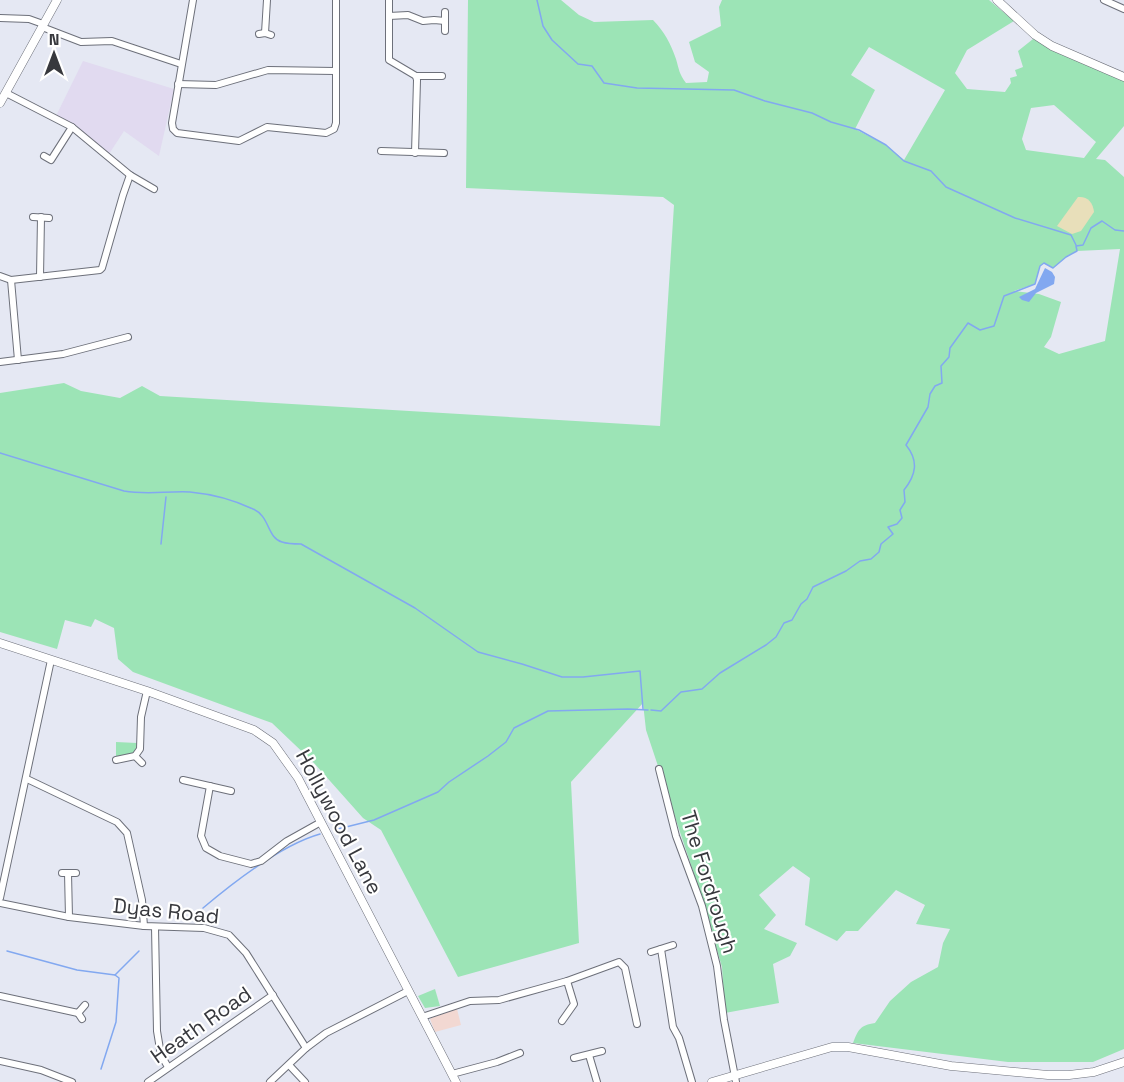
<svg xmlns="http://www.w3.org/2000/svg" width="1124" height="1082" viewBox="0 0 1124 1082" font-family="'Space Grotesk',sans-serif">
	<rect width="100%" height="100%" fill="#e5e8f3"/>
	<path fill="#f2d8d2" d="M457,1009l4,16 -26,7 -5,-13 5,-4z"/>
	<path fill="#e1daf0" d="M83,61l91,28 -15,67 -35,-25 -15,23 -53,-38z"/>
	<g fill="#9ce4b6" fill-rule="evenodd">
		<path d="M468,0h93l18,15 15,7 59,-2c11,11 18,24 23,39 3,10 3,15 10,24l21,-1 2,-10 -14,-10 -6,-20 32,-16 -2,-19 3,-7h267l25,21 -47,29 -12,23 12,16 38,3 6,-9 -1,-5 7,-2 -2,-6 8,-3 -5,-16 15,-12 91,40v47l-28,33 9,1 19,17v872l-31,13h-85l-155,-19c5,-13 7,-18 22,-20l15,-22 21,-19 27,-15 5,-24 7,-14 -34,-5 9,-19 -29,-15 -38,41h-12l-9,10 -32,-16 5,-47 -17,-12 -34,29 17,20 -12,14 33,14 -7,13 -17,8 6,39 -54,10 -3,-46 -25,-84 -51,-153 -3,-27 -72,79 8,161 -121,34 -77,-147 -18,-12 -49,-55 -42,-40 -139,-51 -15,-13 -4,-31 -19,-9 -4,8 -26,-7 -8,29 -57,-17v-239l64,-10 17,8 39,7 22,-12 18,10 500,30 14,-221 -11,-8 -197,-9zM869,47l76,43 -41,70 -18,-15 -31,-16 20,-39 -24,-15zM1054,105l42,37 -12,16 -58,-8 -4,-11 9,-31zM1120,249l-15,92 -46,13 -15,-7 7,-10 10,-35 -22,-8 -25,-3 21,-7 5,-18 4,-3 9,5 13,-11 11,-6z"/>
		<path d="M116,742l21,1c-1,13 -10,14 -21,14z"/>
		<path d="M435,989l5,17 -15,2 -7,-12z"/>
	</g>
	<path fill="#e8dfba" d="M1078,197c9,-1 15,5 16,15l-13,19 -9,3 -15,-8z"/>
	<path fill="#82a8f0" d="M1045,268l7,4 3,5 -1,7 -18,9 -7,9 -7,-2 -3,-3 16,-8z"/>
	<g fill="none" stroke-linecap="round" stroke-linejoin="round">
		<g stroke="#82a8f0" stroke-width="1.5">
			<path d="M537,0l6,26 9,14 26,24 14,2 12,17 33,5 97,2 31,11 47,12 19,9 28,8 27,15 18,16 27,10 15,16 69,31 56,17 5,10"/>
			<path d="M0,453l124,38c22,4 43,0 66,1 21,2 44,8 63,17 17,7 14,29 29,33 6,2 13,2 19,2l114,64 63,44 44,12 40,13h21l57,-6 3,38"/>
			<path d="M161,544l5,-47"/>
			<path d="M651,710l10,1 20,-19 21,-3 18,-16 46,-28 10,-8 8,-14 8,-3 9,-16 6,-5 6,-12 33,-16 14,-10 11,-2 8,-7 2,-8 12,-10 -5,-7 9,-3 5,-6 -2,-8 5,-8 -1,-12c12,-15 15,-29 2,-45l22,-38 2,-13 5,-8 7,-3 -1,-17 8,-9 1,-9 18,-25 12,7 14,-4 10,-30 31,-12 5,-18 4,-3 9,5 13,-11 11,-6 -1,-5 7,-1 8,-17 11,-7 13,9 9,1"/>
			<path d="M334,830l40,-10 64,-28 11,-10 39,-26 18,-14 8,-14 34,-17 80,-2 20,1"/>
			<path d="M203,908c32,-27 78,-63 117,-74"/>
			<path d="M7,951l70,19 38,5 24,-24"/>
			<path d="M101,1069l15,-47 3,-44 -4,-3"/>
		</g>
		<defs>
			<g id="minor">
				<path d="M193,0l-21,123 1,6 4,4 62,8 28,-14 59,6 8,-4 2,-6v-123"/>
				<path d="M389,0v60l27,16 1,4 -2,73"/>
				<path d="M1104,0l20,9"/>
				<path d="M389,16l19,-1 15,6 11,-1 11,1"/>
				<path d="M0,18l29,1 14,5"/>
				<path d="M42,27l39,15 31,-1 69,23"/>
				<path d="M445,31v-19"/>
				<path d="M265,33l2,-33"/>
				<path d="M259,34l6,-1 6,2"/>
				<path d="M416,76h26"/>
				<path d="M178,84l38,1 52,-15 67,1"/>
				<path d="M6,93l66,34 58,48 24,14"/>
				<path d="M381,151l63,2"/>
				<path d="M44,156l7,4 21,-33"/>
				<path d="M33,217l16,1"/>
				<path d="M0,276l11,4 89,-10 2,-2 21,-73 7,-20"/>
				<path d="M40,277l1,-60"/>
				<path d="M11,280l7,80"/>
				<path d="M0,362l63,-8 65,-17"/>
				<path d="M135,756l7,7"/>
				<path d="M116,760l19,-4 5,-7 1,-32 6,-26"/>
				<path d="M659,769l17,67 26,70 15,60 7,54 12,62"/>
				<path d="M27,779l90,43 10,11 15,67 2,26"/>
				<path d="M183,780l48,11"/>
				<path d="M210,786l-9,50 5,12 14,8 31,8 10,-3 26,-20 34,-19"/>
				<path d="M62,873h14"/>
				<path d="M68,873l1,44"/>
				<path d="M0,898l51,-238"/>
				<path d="M0,903l69,14 75,9 60,2 25,7 17,18 60,95"/>
				<path d="M155,927l2,104 4,24 7,12"/>
				<path d="M661,949l12,78 6,11 13,44"/>
				<path d="M651,952l22,-7"/>
				<path d="M0,996l78,17"/>
				<path d="M422,1017l48,-16 29,-1 68,-19 52,-19 6,6 12,56"/>
				<path d="M82,1019l-4,-6 7,-8"/>
				<path d="M562,1021l12,-17 -7,-23"/>
				<path d="M589,1055l8,27"/>
				<path d="M574,1058l28,-7"/>
				<path d="M0,1061l41,9 31,12"/>
				<path d="M289,1065l16,17"/>
				<path d="M452,1074l45,-12 23,-9"/>
				<path d="M148,1082l125,-87"/>
				<path d="M270,1082l36,-34 20,-15 82,-42"/>
			</g>
			<g id="tertiary">
				<path d="M997,0l38,35 17,11 72,31"/>
				<path d="M0,103l57,-103"/>
				<path d="M0,643l147,48 107,39 19,13 25,35 158,304"/>
				<path d="M712,1082l120,-35h16l103,19 97,9h21l25,-3 30,-10"/>
			</g>
		</defs>
		<use href="#minor" stroke="#6d707a" stroke-width="8"/>
		<use href="#tertiary" stroke="#6d707a" stroke-width="9"/>
		<use href="#minor" stroke="#fff" stroke-width="6"/>
		<use href="#tertiary" stroke="#fff" stroke-width="8"/>
	</g>
	<g text-anchor="middle" stroke-width="4.5" stroke-linejoin="round" paint-order="stroke">
		<g font-size="21" fill="#37383d" stroke="#fff">
			<text transform="translate(339 822) rotate(62)" y="7">Hollywood Lane</text>
			<text transform="translate(709 882) rotate(73)" y="7">The Fordrough</text>
			<text transform="translate(166 911) rotate(6)" y="7">Dyas Road</text>
			<text transform="translate(201 1025) rotate(-35)" y="7">Heath Road</text>
		</g>
	</g>
	<g transform="translate(54 54)" stroke="#ffffff" stroke-width="4.5" paint-order="stroke">
	<path d="M0-4.5L10 22L0 15L-10 22Z" fill="#37383d"/>
	<text y="-9" font-size="16" font-weight="bold" text-anchor="middle" fill="#37383d">N</text>
	</g>
</svg>
